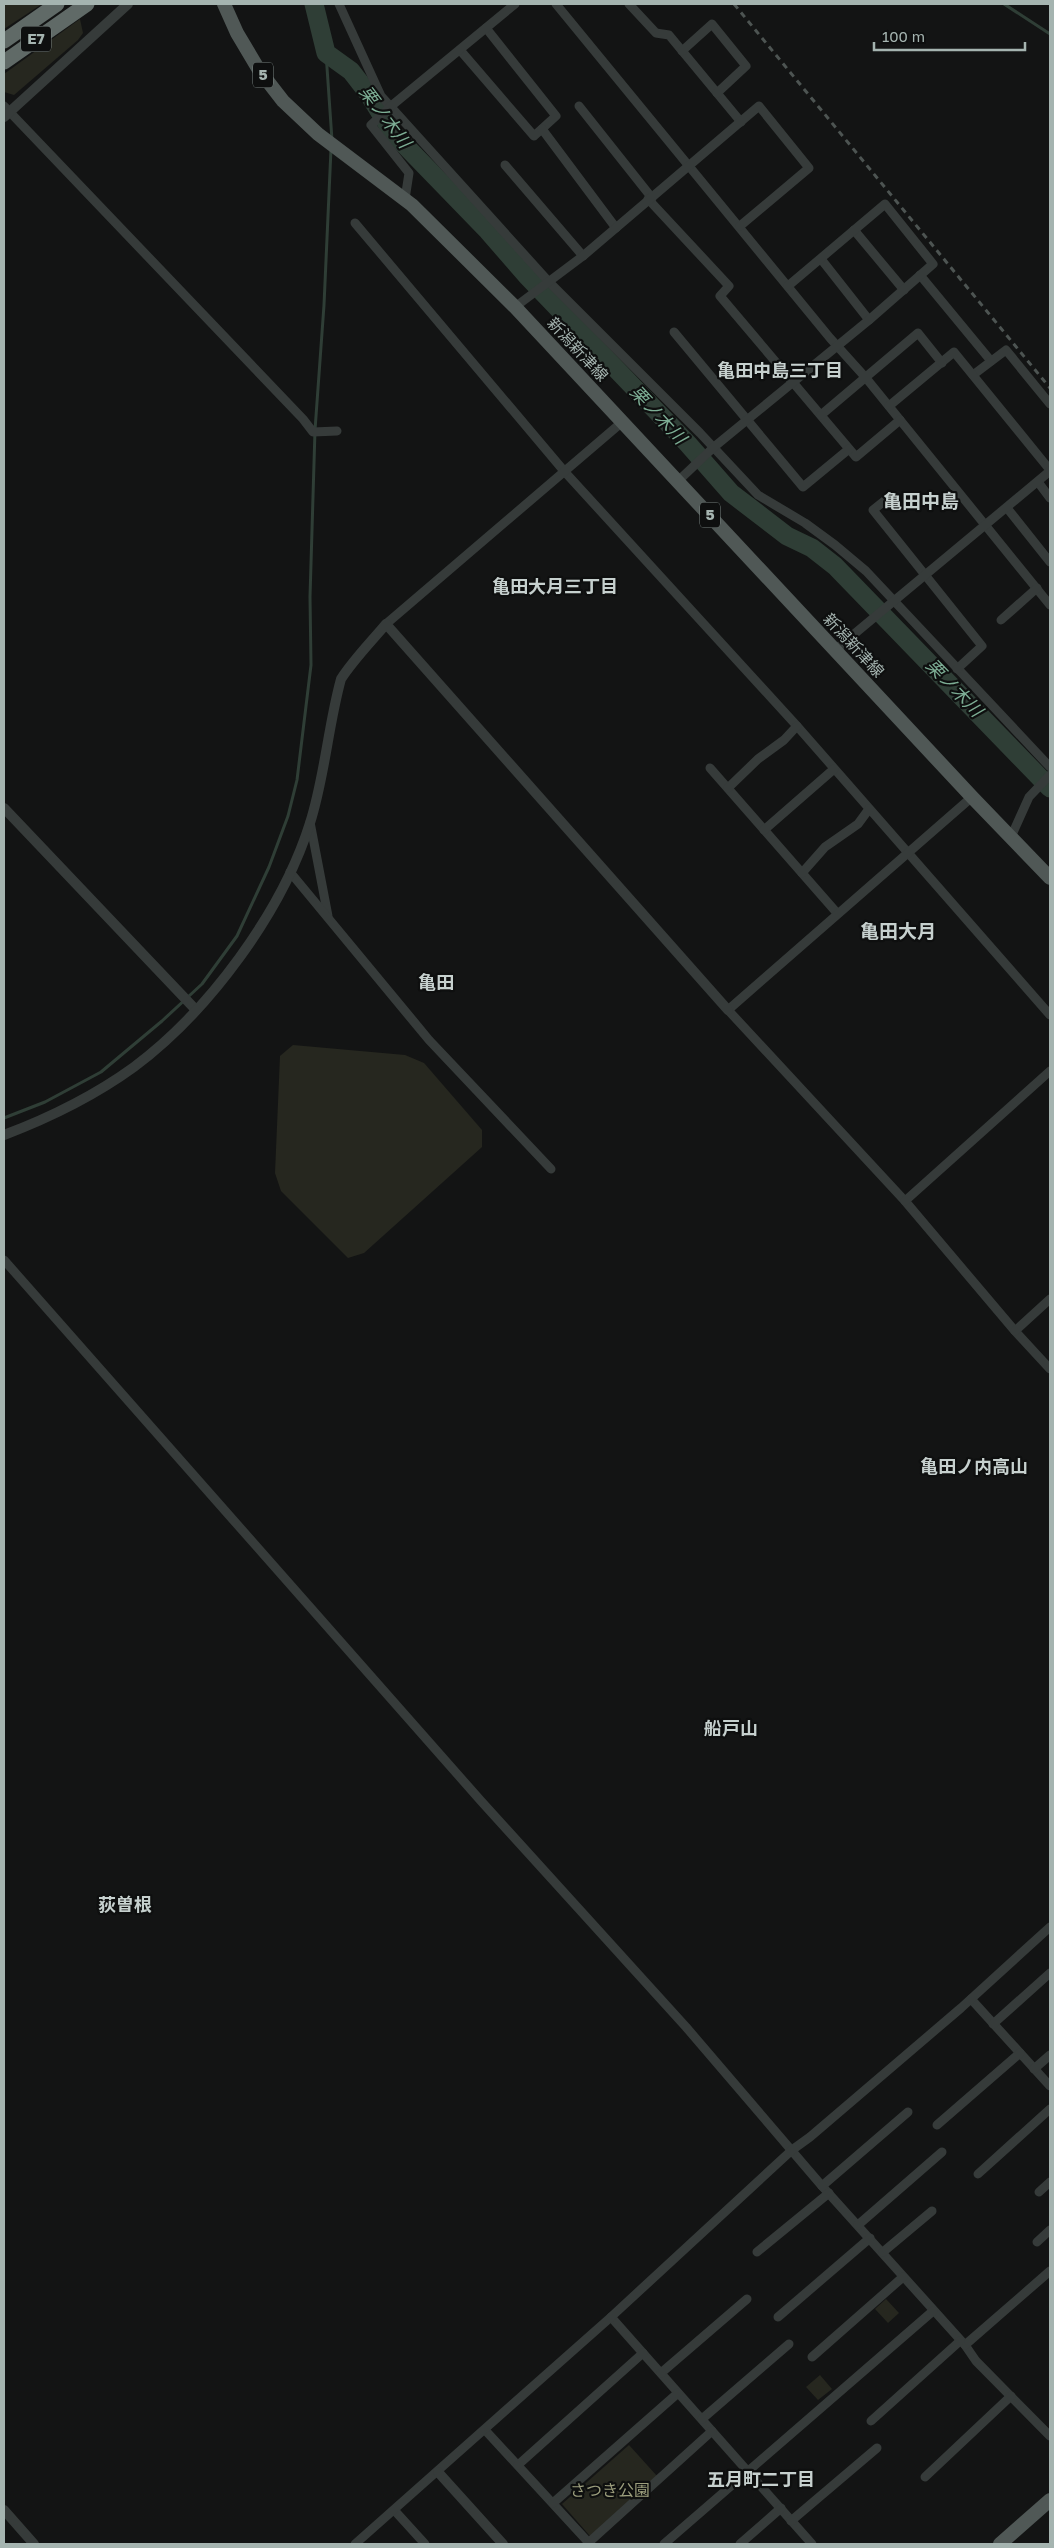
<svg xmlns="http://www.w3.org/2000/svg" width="1054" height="2548" viewBox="0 0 1054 2548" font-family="'Golos Text','Noto Sans JP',sans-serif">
	<rect width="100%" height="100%" fill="#131414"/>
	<g fill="#26271f">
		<path d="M4,4h38l-38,25z"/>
		<path d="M80,19l3,14 -5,7 -64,55 -10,-3v-18z"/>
		<path d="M293,1045l112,10 19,8 58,67v17l-118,106 -16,5 -67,-67 -6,-18 5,-117z"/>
		<path d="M886,2299l13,14 -11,10 -13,-14z"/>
		<path d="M820,2375l12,14 -14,11 -12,-13z"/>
		<path d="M629,2445l28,31 -67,60 -28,-32z"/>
	</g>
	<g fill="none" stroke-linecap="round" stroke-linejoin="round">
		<g stroke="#2f3e36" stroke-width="3">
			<path d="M1004,4l46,30"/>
			<path d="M326,53l6,87"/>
			<path d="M4,1118l41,-16 56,-30 61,-51 40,-37 35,-48 32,-69 19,-51 9,-36 14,-115 -1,-68 5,-167 9,-125 7,-156"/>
		</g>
		<path stroke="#2f3e36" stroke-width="19" d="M314,4l12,49 25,18 17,22 25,40 95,98 40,46 160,167 43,49 56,43 25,12 23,18 215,222"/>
		<g stroke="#363b3a" stroke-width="9">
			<path d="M339,4l42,92 168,186 151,151 58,62 47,28 30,22 31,26 184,196"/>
			<path d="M556,4l274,334 36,40 184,227"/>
			<path d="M629,4l27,29 13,2 72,87"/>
			<path d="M460,50l74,86 22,-20 -70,-88"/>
			<path d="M682,51l30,-27 34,42 -29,27"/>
			<path d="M4,106l299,313 10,13 24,-1"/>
			<path d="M579,106l73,92"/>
			<path d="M542,129l74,99"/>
			<path d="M505,165l78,91"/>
			<path d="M405,199l4,-26 -38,-48 19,-18 125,-103"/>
			<path d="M648,199l81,87 -9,10 136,161 44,-37"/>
			<path d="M355,223l209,248 233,255 253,289"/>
			<path d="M854,230l50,60"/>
			<path d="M821,259l48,61"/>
			<path d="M920,275l71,86"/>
			<path d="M515,307l68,-51 176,-150 50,62 -69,58"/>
			<path d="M674,332l129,155 46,-38"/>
			<path d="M973,375l33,-25 44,54"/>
			<path d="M889,406l65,-54 96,118"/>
			<path d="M821,415l97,-82 24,30"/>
			<path d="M678,481l36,-34 155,-127 64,-56 -48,-60 -97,82"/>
			<path d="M1038,482l12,16"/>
			<path d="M888,498l-15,12 109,136 -25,23"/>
			<path d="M1007,508l43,54"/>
			<path d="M1001,620l36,-32"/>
			<path d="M386,624l235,-201"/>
			<path d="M835,650l215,-179"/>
			<path d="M710,768l127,145"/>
			<path d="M728,788l30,-29 26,-19 13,-14"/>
			<path d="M972,797l-244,213 177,191 110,130 35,38"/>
			<path d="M310,822l18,94"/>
			<path d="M764,830l70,-61"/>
			<path d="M1011,837l18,-40 21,-22"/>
			<path d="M290,872l139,168 122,129"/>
			<path d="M802,873l23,-26 33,-23 11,-15"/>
			<path d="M905,1201l145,-130"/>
			<path d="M4,1260l477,541 205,226 136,159 143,159 11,16 74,75"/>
			<path d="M1015,1331l35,-32"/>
			<path d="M971,1999l79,87"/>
			<path d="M993,2024l57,-51"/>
			<path d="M1034,2069l16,-14"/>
			<path d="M937,2125l83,-72"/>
			<path d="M978,2174l72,-65"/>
			<path d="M822,2186l86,-74"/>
			<path d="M1039,2192l11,-10"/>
			<path d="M858,2225l84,-73"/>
			<path d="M1037,2242l13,-12"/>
			<path d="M757,2252l72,-59"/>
			<path d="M883,2252l49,-41"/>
			<path d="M611,2317l201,227"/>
			<path d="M778,2317l92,-79"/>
			<path d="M965,2345l85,-74"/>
			<path d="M812,2357l91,-80"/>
			<path d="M661,2373l86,-74"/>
			<path d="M702,2419l87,-75"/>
			<path d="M871,2421l89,-80"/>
			<path d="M485,2430l105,114"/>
			<path d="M518,2465l125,-112"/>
			<path d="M925,2477l86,-81"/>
			<path d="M553,2503l125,-110"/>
			<path d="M395,2511l30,33"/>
			<path d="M791,2521l86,-73"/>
			<path d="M355,2544l256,-227 181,-167 18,-13 151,-129 89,-81"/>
			<path d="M587,2544l125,-113"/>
			<path d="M664,2544l269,-233"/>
			<path d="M740,2544l41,-36"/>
		</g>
		<g stroke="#363b3a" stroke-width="10">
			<path d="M4,117l124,-113"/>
			<path d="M4,808l192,202"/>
			<path d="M4,1135c45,-17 90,-39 130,-68 75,-56 148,-155 176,-244 15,-47 18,-97 31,-144 13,-20 30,-37 45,-55l342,386"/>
			<path d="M438,2472l65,72"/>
			<path d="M4,2510l30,34"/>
		</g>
		<g stroke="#505856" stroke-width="14">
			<path d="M224,4l13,29 22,37 24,31 35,33 94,71 103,102 457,490 78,81"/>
			<path d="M1000,2544l50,-44"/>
		</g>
		<g stroke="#606a67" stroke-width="15">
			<path d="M4,41l53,-37"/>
			<path d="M4,62l83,-58"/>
		</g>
		<path stroke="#4d5452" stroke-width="3" stroke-dasharray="6 5" stroke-linecap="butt" d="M734,4l316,384"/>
	</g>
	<g text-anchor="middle" stroke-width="4.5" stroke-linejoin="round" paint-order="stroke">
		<g fill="#0e0f0f" stroke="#788280" stroke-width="1">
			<rect x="21" y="26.5" width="30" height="25" rx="4"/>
			<rect x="253" y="62.5" width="20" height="25" rx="4"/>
			<rect x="700" y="502.5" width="20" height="25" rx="4"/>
		</g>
		<g font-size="15" font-weight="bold" fill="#a5b4b0">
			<text x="36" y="44">E7</text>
			<text x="263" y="80">5</text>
			<text x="710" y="520">5</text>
		</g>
		<g font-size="16" fill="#a5b4b0" stroke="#0e0f0f">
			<text transform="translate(578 349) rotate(47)" y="6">新潟新津線</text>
			<text transform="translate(854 645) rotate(47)" y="6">新潟新津線</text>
		</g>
		<g font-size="16" fill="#9c9e7d" stroke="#0e0f0f">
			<text x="610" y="2496">さつき公園</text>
		</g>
		<g font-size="18" font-style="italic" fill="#7dae95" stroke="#0e0f0f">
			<text transform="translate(385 117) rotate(53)" y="6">栗ノ木川</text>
			<text transform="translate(658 415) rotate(47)" y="6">栗ノ木川</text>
			<text transform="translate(954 688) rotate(46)" y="6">栗ノ木川</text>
		</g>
		<g font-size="18" font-weight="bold" fill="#c6d0ce" stroke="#0e0f0f">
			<text x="780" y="377">亀田中島三丁目</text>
			<text x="555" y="593">亀田大月三丁目</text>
			<text x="436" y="989">亀田</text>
			<text x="974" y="1473">亀田ノ内高山</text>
			<text x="731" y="1735">船戸山</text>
			<text x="125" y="1911">荻曽根</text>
			<text x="761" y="2486">五月町二丁目</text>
		</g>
		<g font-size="19" font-weight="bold" fill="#c6d0ce" stroke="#0e0f0f">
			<text x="921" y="508">亀田中島</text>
			<text x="898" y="938">亀田大月</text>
		</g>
	</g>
	<rect width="1054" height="2548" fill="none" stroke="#a5b4b0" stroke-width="10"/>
	<path d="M874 42v8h151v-8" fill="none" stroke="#a5b4b0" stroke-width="2.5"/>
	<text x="882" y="42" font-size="15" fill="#a5b4b0" stroke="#0e0f0f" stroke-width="4" paint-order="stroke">100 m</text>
</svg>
